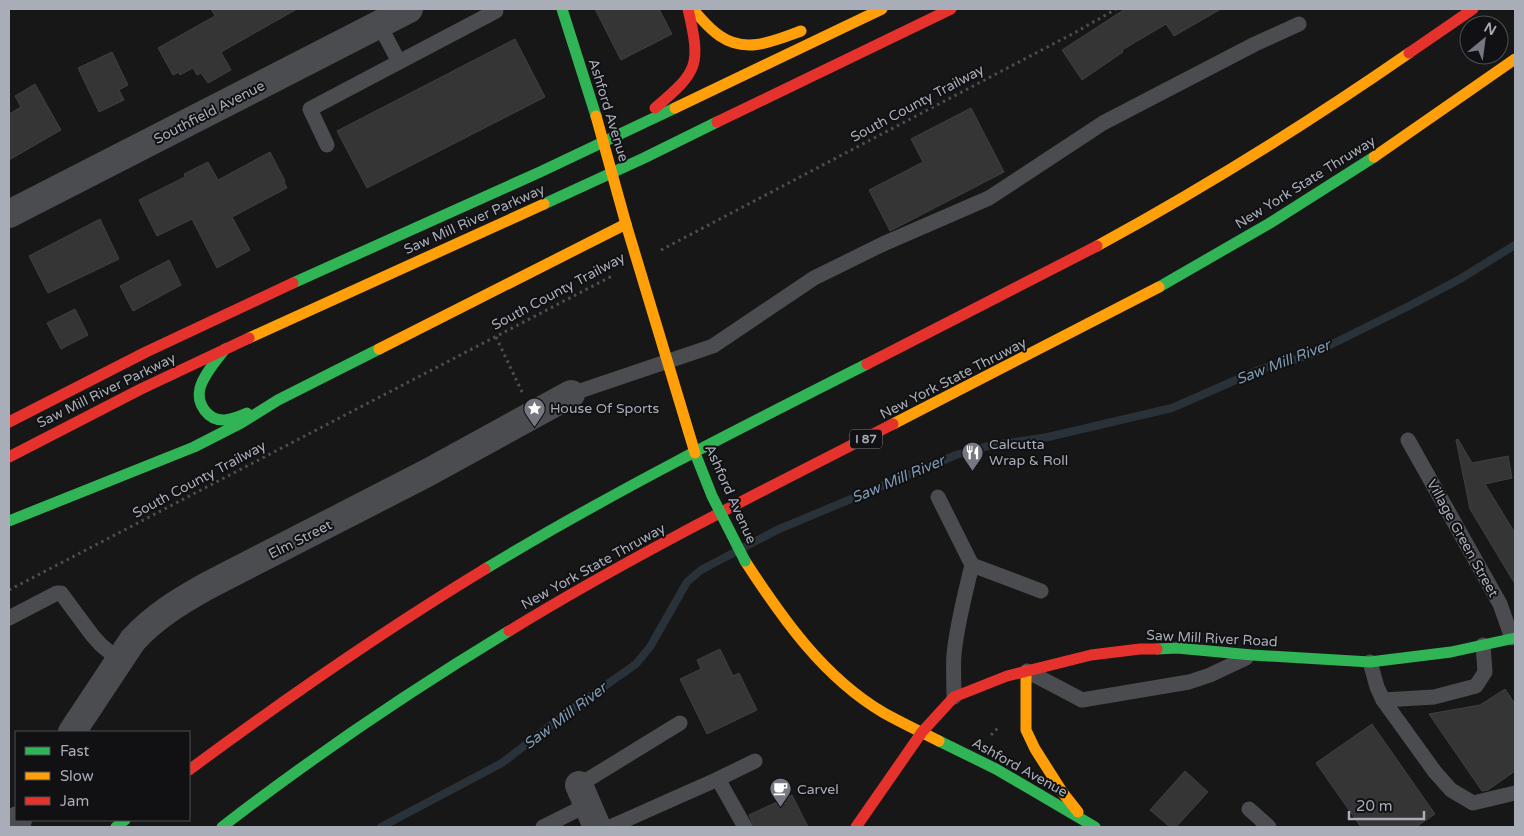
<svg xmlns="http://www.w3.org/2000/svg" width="1524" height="836" viewBox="0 0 1524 836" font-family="'Varela Round',sans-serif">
	<rect width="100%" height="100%" fill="#171717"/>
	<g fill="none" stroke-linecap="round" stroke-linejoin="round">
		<path stroke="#2a3239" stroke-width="8" d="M381,827l121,-64 70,-54 64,-45 14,-17 37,-65 14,-12 76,-40 179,-75 32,-9 60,-9 124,-29 89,-39 47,-13 101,-50 51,-27 55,-34"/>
	</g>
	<g fill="#353536" stroke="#3f4043">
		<path d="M211,9h86l-76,43 10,18 -23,13 -7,-10 -4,2 -4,-7 -13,7 -1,-3 -6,3 -15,-27 57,-32z"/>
		<path d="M595,9h64l13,25 -51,26z"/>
		<path d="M1125,9h96l-47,27 -8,-12 -44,26 1,2 -41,28 -20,-30z"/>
		<path d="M515,39l30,58 -178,91 -30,-57z"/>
		<path d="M112,52l16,33 -9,5 5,10 -25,12 -21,-44z"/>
		<path d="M35,84l26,46 -52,30v-46l12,-7 -6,-11z"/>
		<path d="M971,108l33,64 -114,59 -21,-41 54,-28 -12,-23z"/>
		<path d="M270,152l15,29 -1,1 3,6 -55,29 18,33 -33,18 -25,-49 -35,17 -18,-36 46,-23 -1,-3 24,-12 10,18z"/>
		<path d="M100,219l19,40 -71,34 -19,-37z"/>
		<path d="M169,260l12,25 -48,26 -13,-25z"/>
		<path d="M75,309l13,26 -27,14 -14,-26z"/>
		<path d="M1458,439l14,24 36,-7 4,22 -27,6 30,49v51l-45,-75 -14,-69z"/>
		<path d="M720,649l13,27 6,-3 18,37 -50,24 -27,-55 21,-10 -4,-9z"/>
		<path d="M1505,689l10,15v67l-27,19 -6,1 -53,-77 51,-9z"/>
		<path d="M1372,724l63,90 -19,13h-55l-45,-64z"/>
		<path d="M1185,771l23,21 -32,35h-6l-20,-17z"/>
		<path d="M792,795l16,32h-54l-5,-12z"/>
	</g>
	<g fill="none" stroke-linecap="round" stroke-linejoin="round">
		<g stroke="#4d4e52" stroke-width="3" stroke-dasharray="2.5 4" stroke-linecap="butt">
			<path d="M661,250l415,-218 40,-23"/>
			<path d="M496,337l26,55"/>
			<path d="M9,590l605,-315"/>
			<path d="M991,735l9,-9"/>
		</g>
		<g stroke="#4b4c50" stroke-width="15">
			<path d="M379,24l20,38 97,-51"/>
			<path d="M327,145l-17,-36 89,-47"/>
			<path d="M571,394l142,-48 101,-68 69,-34 106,-46 114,-75 152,-79 44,-20"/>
			<path d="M1408,440l92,164 12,34"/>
			<path d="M938,497l34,68 69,26"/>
			<path d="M9,618l48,-25h4l31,42 9,10 18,15"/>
			<path d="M1370,662l7,25 6,13 52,72 16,18 22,13 42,-10"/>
			<path d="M1027,671l55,29 107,-18 21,-7 36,-17"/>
			<path d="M954,697c0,-14 -1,-29 0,-43 3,-30 11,-60 18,-89"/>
			<path d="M1383,700l51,-3 42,-11 9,-14 -2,-27"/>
			<path d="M718,779l37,-18"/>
			<path d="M579,785l101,-62"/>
			<path d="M1249,809l20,18"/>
			<path d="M543,827l44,-22"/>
			<path d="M610,827l108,-48 27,48"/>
		</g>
		<g stroke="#4b4c50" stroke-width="28">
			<path d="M9,214l400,-205"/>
			<path d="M72,732l61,-92c21,-23 47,-39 74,-54l220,-113 144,-79"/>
			<path d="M579,785l18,42"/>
			<path d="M11,827l7,-7"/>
		</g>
		<g stroke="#30b455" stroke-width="11">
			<path d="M562,9l34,107"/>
			<path d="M544,204l100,-46 73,-36"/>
			<path d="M293,283l247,-111 135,-64"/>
			<path d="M1159,287l111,-64 104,-66"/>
			<path d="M225,349c-9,12 -21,25 -25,39 -4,16 8,33 25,32 8,-1 15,-4 22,-7"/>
			<path d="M9,521l185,-74 47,-24 37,-23 101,-51"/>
			<path d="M485,569c124,-75 253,-140 382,-205"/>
			<path d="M1157,649l20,-1 75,7 118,7 81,-10 64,-14"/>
			<path d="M939,741l57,28 99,58"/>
			<path d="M116,827l9,-7"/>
			<path d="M222,827c92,-71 188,-136 287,-196"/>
		</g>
		<g stroke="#ff9f0a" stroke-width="11">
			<path d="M692,9c9,9 17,20 28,27 26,18 54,5 81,-5"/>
			<path d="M675,108l207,-99"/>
			<path d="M1374,157l141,-98"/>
			<path d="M1097,246c108,-59 211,-123 312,-193"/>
			<path d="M249,338l295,-134"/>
			<path d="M379,349l247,-125"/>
			<path d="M893,424l266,-137"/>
			<path d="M745,561c37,57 79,117 139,152 18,10 37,19 55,28"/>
			<path d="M1026,671v59l9,19 28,44 15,19"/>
		</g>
		<g stroke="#e5322d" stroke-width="11">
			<path d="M1409,53l64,-44"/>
			<path d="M655,108c44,-37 46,-43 33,-99"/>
			<path d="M717,122l234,-113"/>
			<path d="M867,364l230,-118"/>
			<path d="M9,422l137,-70 147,-69"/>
			<path d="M9,457l132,-68 108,-51"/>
			<path d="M509,631c124,-76 255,-141 384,-207"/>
			<path d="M189,770c96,-71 194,-139 296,-201"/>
			<path d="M856,827l66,-95 32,-35 53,-21 84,-21 49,-6h17"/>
		</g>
		<path stroke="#30b455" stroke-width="11" d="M695,453l17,43 33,65"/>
		<path stroke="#ff9f0a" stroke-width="11" d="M596,116l30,108 69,229"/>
	</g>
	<defs>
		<symbol id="sight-pin" viewBox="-11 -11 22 30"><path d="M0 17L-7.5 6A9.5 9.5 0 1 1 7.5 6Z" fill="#757880" stroke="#111113"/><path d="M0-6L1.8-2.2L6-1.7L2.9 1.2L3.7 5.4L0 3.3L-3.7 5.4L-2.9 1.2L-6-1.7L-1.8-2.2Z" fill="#fff"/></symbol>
		<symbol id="restaurant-pin" viewBox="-11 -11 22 30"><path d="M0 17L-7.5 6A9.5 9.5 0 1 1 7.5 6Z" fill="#757880" stroke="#111113"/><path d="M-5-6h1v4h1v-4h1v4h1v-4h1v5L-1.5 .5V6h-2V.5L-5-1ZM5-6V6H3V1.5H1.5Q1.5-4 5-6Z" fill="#fff"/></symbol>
		<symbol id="cafe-pin" viewBox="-11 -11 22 30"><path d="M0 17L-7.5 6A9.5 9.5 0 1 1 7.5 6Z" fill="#757880" stroke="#111113"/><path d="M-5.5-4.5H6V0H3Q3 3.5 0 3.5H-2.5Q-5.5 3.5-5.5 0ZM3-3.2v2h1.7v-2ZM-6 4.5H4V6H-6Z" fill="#fff"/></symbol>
	</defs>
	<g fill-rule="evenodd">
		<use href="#sight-pin" x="522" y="396" width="25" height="34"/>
		<use href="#restaurant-pin" x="960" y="440" width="25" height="34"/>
		<use href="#cafe-pin" x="768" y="776" width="25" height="34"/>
	</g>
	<g text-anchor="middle" stroke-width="4" stroke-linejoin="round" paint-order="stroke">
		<rect fill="#111113" stroke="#7b7e86" stroke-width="1" x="850" y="429.5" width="32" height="19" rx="4"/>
		<g font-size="12" font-weight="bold" fill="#a8adb8">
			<text x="866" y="443">I 87</text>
		</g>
		<g font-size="14" fill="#a8adb8" stroke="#111113">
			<text transform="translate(917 103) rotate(-28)" y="5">South County Trailway</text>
			<text transform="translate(609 110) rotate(73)" y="5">Ashford Avenue</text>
			<text transform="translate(209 112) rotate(-27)" y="5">Southfield Avenue</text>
			<text transform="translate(1305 182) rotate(-32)" y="5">New York State Thruway</text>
			<text transform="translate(474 219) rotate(-24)" y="5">Saw Mill River Parkway</text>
			<text transform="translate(558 291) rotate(-28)" y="5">South County Trailway</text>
			<text transform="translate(953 378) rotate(-27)" y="5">New York State Thruway</text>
			<text transform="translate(106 390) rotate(-26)" y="5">Saw Mill River Parkway</text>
			<text transform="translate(199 479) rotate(-28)" y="5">South County Trailway</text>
			<text transform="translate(731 494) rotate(66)" y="5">Ashford Avenue</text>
			<text transform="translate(1463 538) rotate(61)" y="5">Village Green Street</text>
			<text transform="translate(300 539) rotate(-27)" y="5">Elm Street</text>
			<text transform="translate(593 566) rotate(-29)" y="5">New York State Thruway</text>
			<text transform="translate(1212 638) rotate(3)" y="5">Saw Mill River Road</text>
			<text transform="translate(1020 767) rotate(29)" y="5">Ashford Avenue</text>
		</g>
		<g font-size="14" fill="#a8adb8" stroke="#111113" text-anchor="start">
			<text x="550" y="413">House Of Sports</text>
			<text x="989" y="449">Calcutta<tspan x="989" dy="16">Wrap &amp; Roll</tspan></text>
			<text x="797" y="794">Carvel</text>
		</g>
		<g font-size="15" font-style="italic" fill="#7f9bb3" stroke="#111113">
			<text transform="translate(1283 362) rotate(-21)" y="5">Saw Mill River</text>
			<text transform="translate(898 479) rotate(-23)" y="5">Saw Mill River</text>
			<text transform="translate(565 716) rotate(-37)" y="5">Saw Mill River</text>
		</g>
	</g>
	<rect width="1524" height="836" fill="none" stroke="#a8adb8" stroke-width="20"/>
	<rect x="15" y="731" width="175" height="90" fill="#111113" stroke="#4d4f55"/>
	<rect x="25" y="747" width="25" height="8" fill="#30b455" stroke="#4d4f55"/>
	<text x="60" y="756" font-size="15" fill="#a8adb8">Fast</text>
	<rect x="25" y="772" width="25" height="8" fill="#ff9f0a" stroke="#4d4f55"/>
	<text x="60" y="781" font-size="15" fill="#a8adb8">Slow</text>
	<rect x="25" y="797" width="25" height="8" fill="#e5322d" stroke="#4d4f55"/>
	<text x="60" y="806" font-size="15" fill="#a8adb8">Jam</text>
	<g transform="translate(1484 40) rotate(29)"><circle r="24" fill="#111113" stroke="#4d4f55"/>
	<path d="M0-4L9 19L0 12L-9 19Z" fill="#757880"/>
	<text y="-8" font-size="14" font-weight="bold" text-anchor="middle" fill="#a8adb8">N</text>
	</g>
	<path d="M1349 811v8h75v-8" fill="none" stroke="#a8adb8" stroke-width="2.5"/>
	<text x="1356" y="811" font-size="15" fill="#a8adb8" stroke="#111113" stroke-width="4" paint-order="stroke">20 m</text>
</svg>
